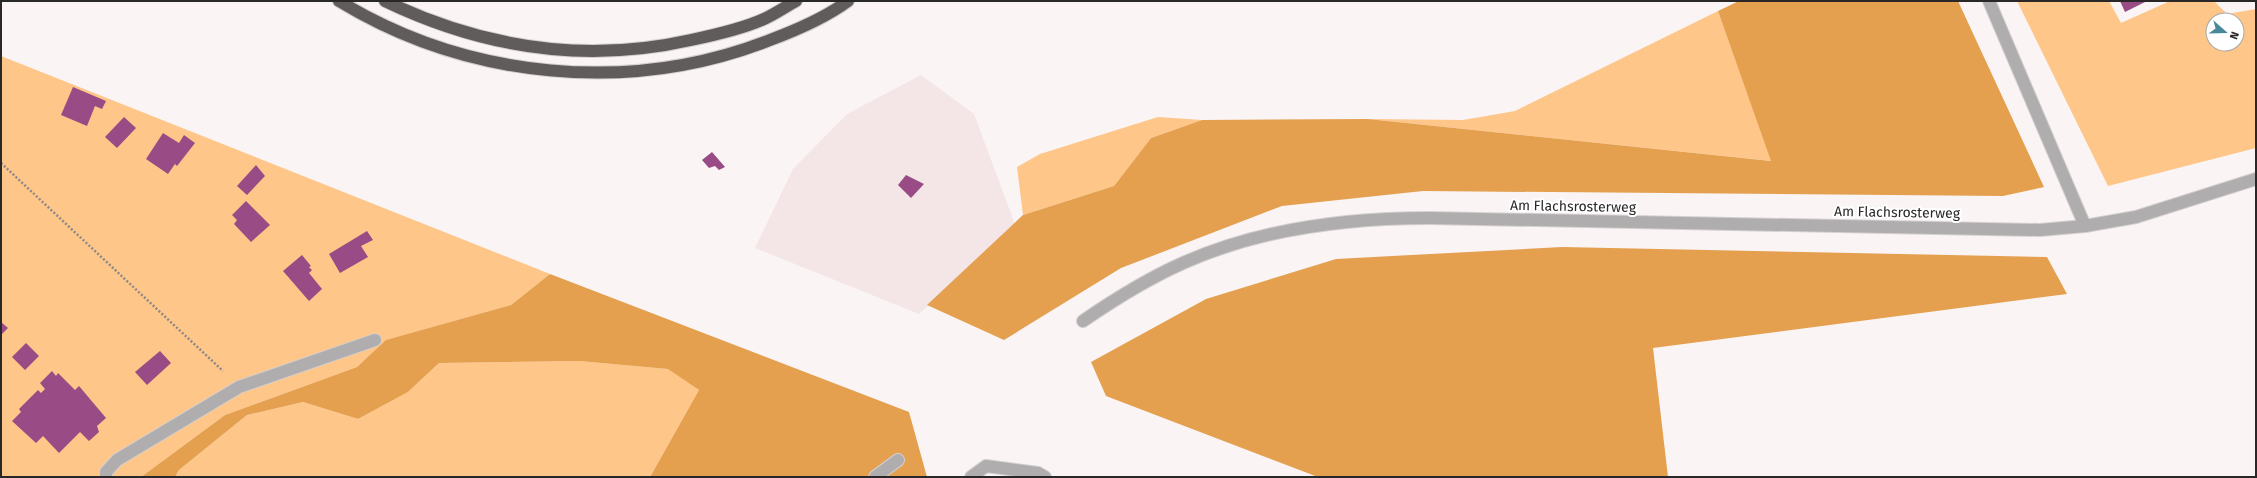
<svg xmlns="http://www.w3.org/2000/svg" width="2257" height="478" viewBox="0 0 2257 478" font-family="'Fira Sans',sans-serif">
	<rect width="100%" height="100%" fill="#faf4f5"/>
	<path fill="#f4e6e7" d="M921,75l53,39 42,113 -97,87 -164,-66 38,-79 54,-55z"/>
	<g fill="#fec688" fill-rule="evenodd">
		<path d="M2017,1h92l12,22 49,-22h44l13,13 29,-5v139l-148,38zM2213,20h24v24h-24z"/>
		<path d="M1718,11l54,150 -404,-42 95,1 52,-9z"/>
		<path d="M1,56l549,218 -39,31 -124,35 -30,27 -132,48 -84,62h-140z"/>
		<path d="M1158,117l44,3 -51,18 -37,48 -91,29 -6,-48 23,-13z"/>
		<path d="M579,361l90,8 30,21 -49,87h-475l4,-7 68,-55 56,-13 55,17 50,-27 31,-29z"/>
	</g>
	<g fill="#e4a04e">
		<path d="M1739,1h219l86,186 -41,9 -580,-5 -141,15 -161,62 -117,72 -77,-35 96,-90 91,-29 37,-48 51,-18 166,-1 403,42 -53,-150z"/>
		<path d="M1562,247l485,10 20,37 -414,54 15,129h-350l-212,-81 -15,-34 115,-63 130,-40z"/>
		<path d="M550,274l359,138 18,65h-277l49,-87 -31,-21 -89,-8 -140,2 -31,29 -50,27 -55,-17 -56,13 -68,55 -4,7h-34l84,-62 132,-48 29,-27 125,-35z"/>
	</g>
	<g fill="#994b85">
		<path d="M2120,1h27l-22,11z"/>
		<path d="M73,87l33,14 -4,8 -7,-3 -8,20 -26,-11z"/>
		<path d="M124,117l12,11 -19,20 -12,-11z"/>
		<path d="M163,133l16,10 5,-8 11,8 -18,23 -2,-2 -7,10 -22,-15z"/>
		<path d="M712,152l13,15 -6,3 -4,-4 -6,2 -7,-8z"/>
		<path d="M256,165l9,11 -18,19 -10,-9z"/>
		<path d="M906,175l18,9 -13,14 -13,-13z"/>
		<path d="M246,201l24,24 -19,17 -17,-18 3,-4 -5,-5z"/>
		<path d="M367,231l6,9 -12,6 7,11 -28,16 -11,-19z"/>
		<path d="M302,255l9,11 -2,1 3,3 -3,3 13,16 -13,12 -26,-30z"/>
		<path d="M1,322l7,6 -7,7z"/>
		<path d="M26,343l13,13 -14,14 -13,-13z"/>
		<path d="M160,351l11,12 -24,22 -12,-13z"/>
		<path d="M52,371l4,5 2,-3 17,17 4,-4 27,32 -9,8 2,6 -10,9 -9,-9 -21,21 -16,-17 -7,7 -24,-22 9,-9 -2,-3 19,-19 3,3 4,-4 -5,-6z"/>
	</g>
	<g fill="none" stroke-linecap="round" stroke-linejoin="round">
		<defs>
			<path id="lane" d="M106,477v-5l11,-12 122,-73 136,-47"/>
			<g id="street">
				<path d="M1989,1l96,225"/>
				<path d="M1083,321c32,-22 64,-42 100,-58 76,-34 164,-45 247,-45l610,12 45,-4 51,-9 120,-38"/>
				<path d="M875,477l23,-17"/>
				<path d="M971,477l15,-11 52,7 7,4"/>
			</g>
			<g id="highway">
				<path d="M339,1c128,78 291,94 431,39 27,-10 55,-22 78,-39"/>
				<path d="M385,1c98,47 199,63 306,39 24,-5 51,-11 73,-21 11,-5 21,-12 32,-18"/>
			</g>
		</defs>
		<use href="#lane" stroke="#d4cfd0" stroke-width="14"/>
		<use href="#street" stroke="#d4cfd0" stroke-width="14"/>
		<use href="#highway" stroke="#d4cfd0" stroke-width="14"/>
		<path stroke="#8c8889" stroke-width="2.5" stroke-dasharray="2 2" stroke-linecap="butt" d="M1,163l222,208"/>
		<use href="#lane" stroke="#afadad" stroke-width="12"/>
		<use href="#street" stroke="#afadad" stroke-width="12"/>
		<use href="#highway" stroke="#605c5b" stroke-width="12"/>
	</g>
	<g text-anchor="middle" stroke-width="4" stroke-linejoin="round" paint-order="stroke">
		<g font-size="14" fill="#292728" stroke="#fff">
			<text transform="translate(1573 206) rotate(1)" y="5">Am Flachsrosterweg</text>
			<text transform="translate(1897 212) rotate(1)" y="5">Am Flachsrosterweg</text>
		</g>
	</g>
	<rect width="2257" height="478" fill="none" stroke="#292728" stroke-width="4"/>
	<g transform="translate(2225 32) rotate(110)"><circle r="19" fill="#ffffff" stroke="#a9a9a9"/>
	<path d="M0-3L7 15L0 10L-7 15Z" fill="#47899a"/>
	<text y="-6" font-size="11" font-weight="bold" text-anchor="middle" fill="#292728">N</text>
	</g>
</svg>
